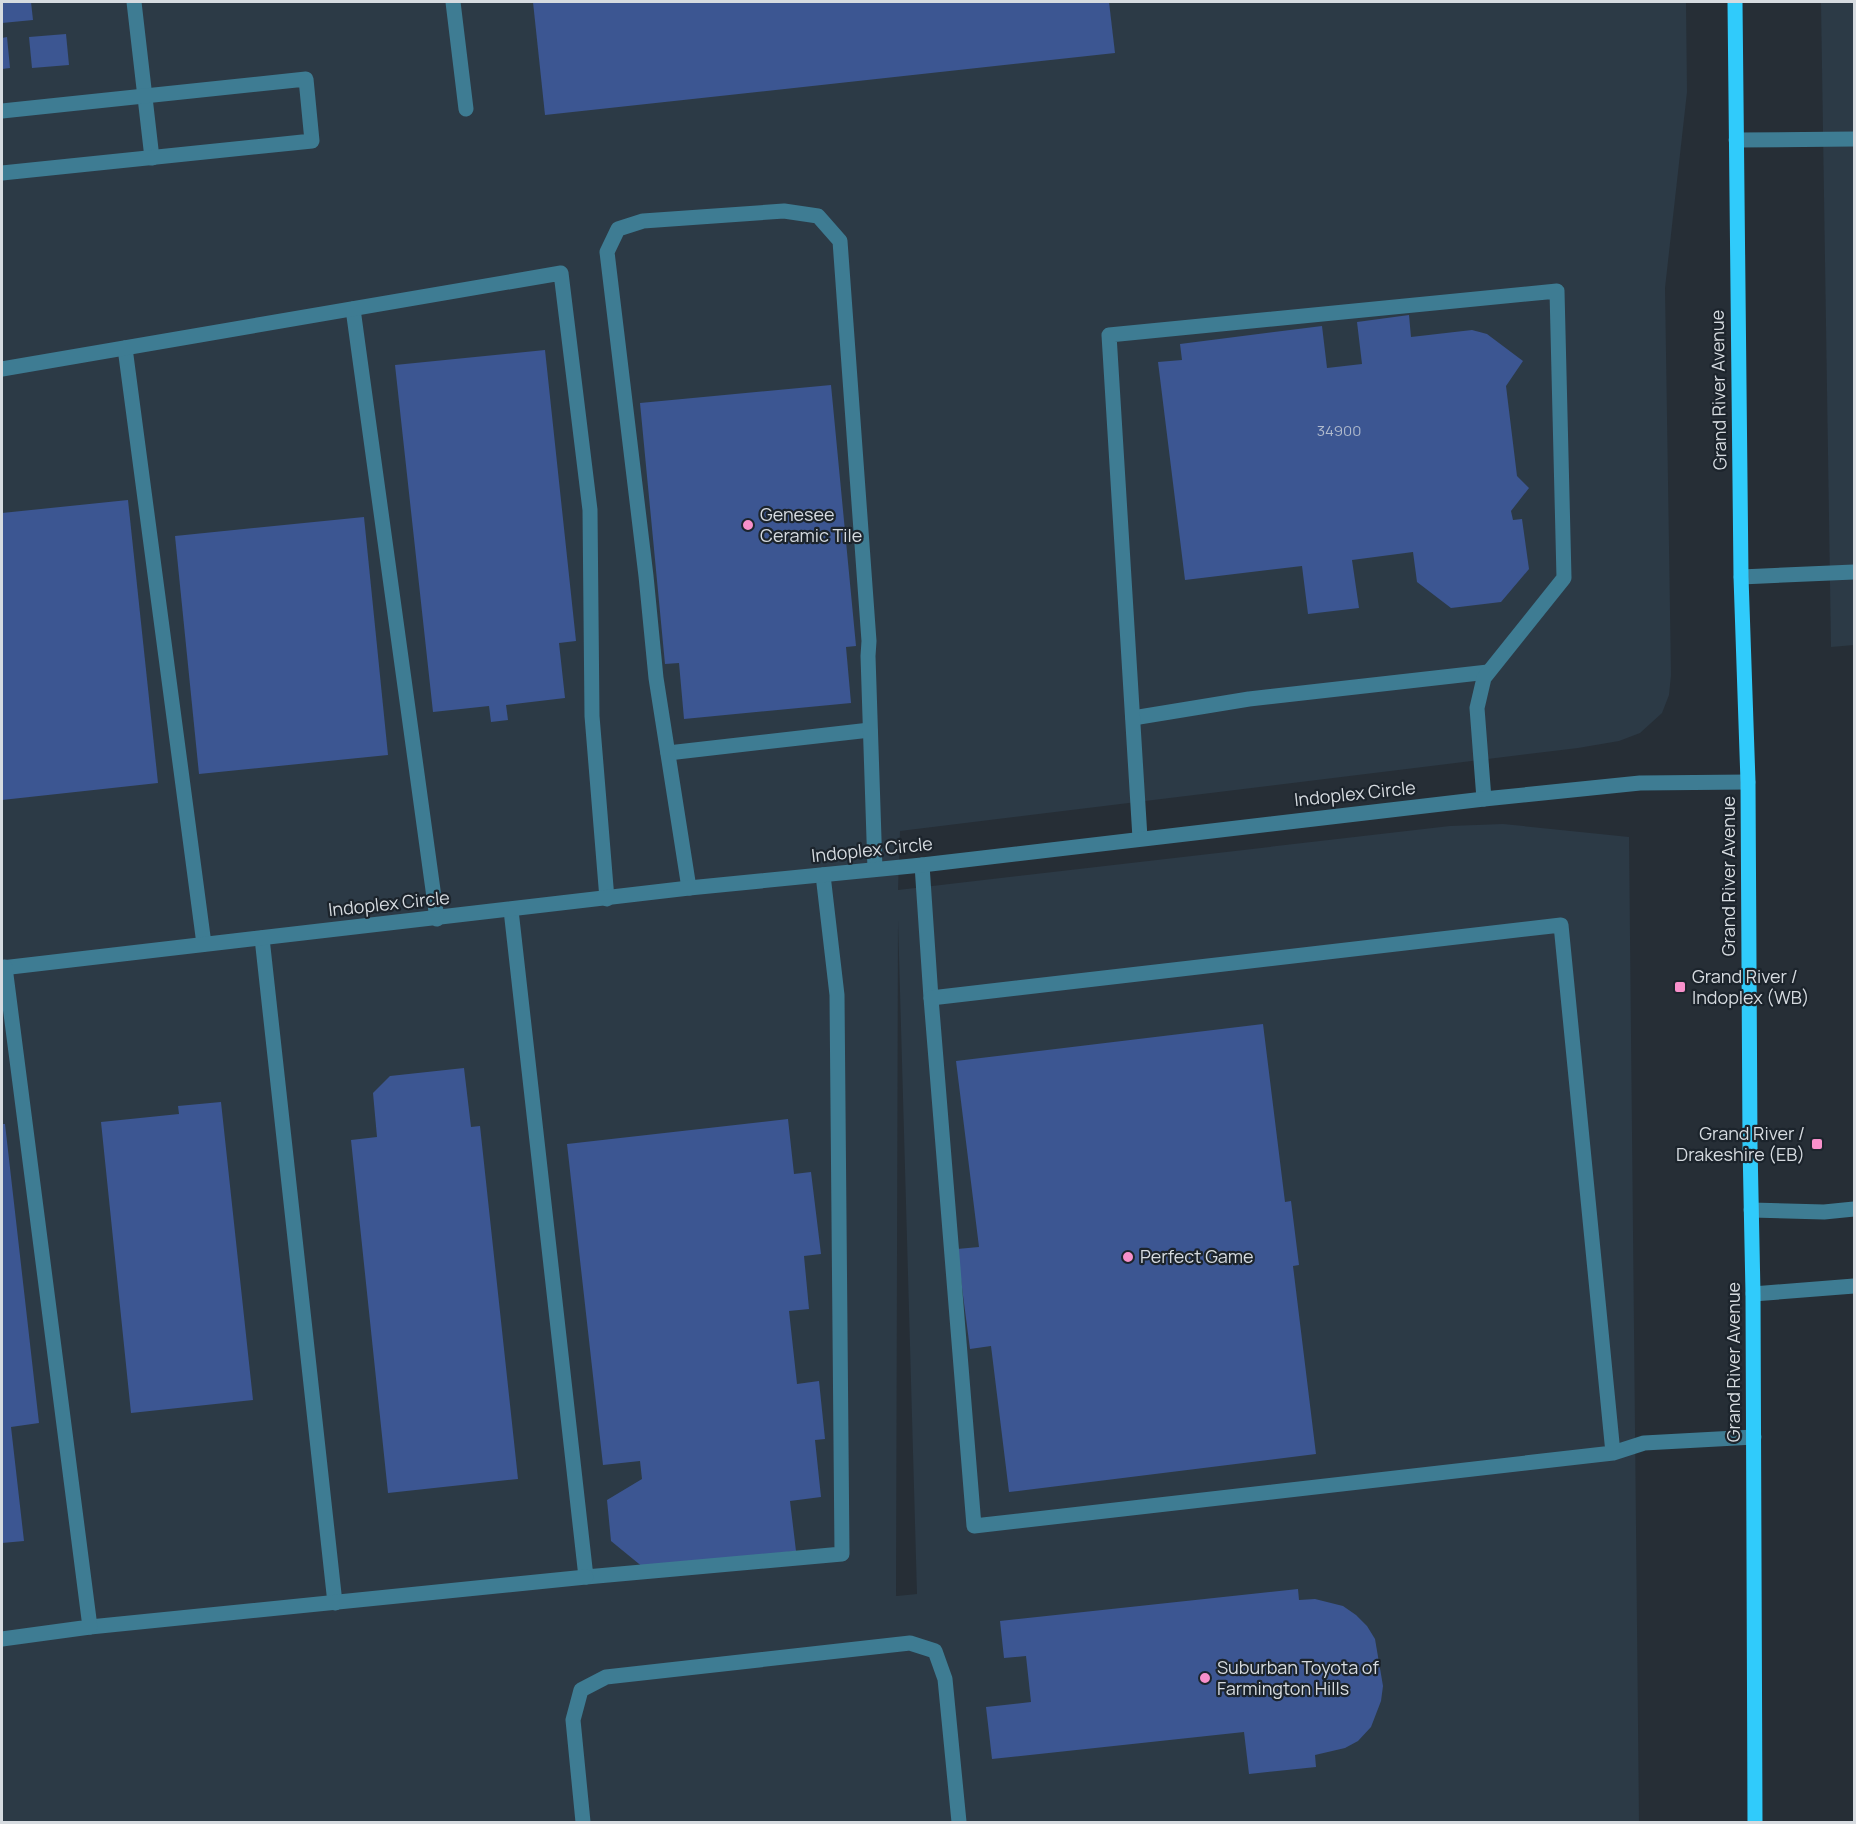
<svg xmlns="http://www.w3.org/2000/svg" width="1856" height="1824" viewBox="0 0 1856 1824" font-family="Manrope,sans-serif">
	<rect width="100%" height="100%" fill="#262e36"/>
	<g fill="#2c3a46" fill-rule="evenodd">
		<path d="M2,2h1684l1,90 -22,196 6,387 -2,20 -7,18 -22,20 -21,8 -41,7 -678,83 -2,59 552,-64 53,-2 126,13 10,985h-1637zM898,920l19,674 -20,2h-1z"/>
		<path d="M1821,2h33v643l-23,2z"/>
	</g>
	<g fill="#3c5692">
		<path d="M2,2h29l2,18 -31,3z"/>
		<path d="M533,2h576l6,51 -570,62z"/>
		<path d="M66,34l3,31 -37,3 -3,-31z"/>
		<path d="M7,37l3,31 -8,1v-31z"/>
		<path d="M1409,315l2,22 61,-7 15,4 36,27 -17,25 11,90 12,12 -18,23 2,9 9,-1 7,50 -28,33 -50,6 -34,-26 -4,-30 -61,8 7,48 -51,6 -6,-48 -117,14 -27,-218 24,-2 -2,-16 142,-18 5,42 35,-4 -5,-42z"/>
		<path d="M545,350l31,291 -17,2 6,55 -59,7 2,15 -17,2 -2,-16 -56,6 -38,-347z"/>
		<path d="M831,385l25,261 -10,1 5,56 -167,16 -5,-56 -14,1 -25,-261z"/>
		<path d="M128,500l30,283 -156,17v-287z"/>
		<path d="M364,517l24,238 -189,19 -24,-238z"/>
		<path d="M1263,1024l22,178 6,-1 8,64 -6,1 23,188 -307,38 -18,-146 -21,3 -13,-100 22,-2 -23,-186z"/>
		<path d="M464,1068l7,59 9,-1 38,353 -130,14 -37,-353 26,-3 -4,-44 17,-17z"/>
		<path d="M221,1102l32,298 -122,13 -30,-291 78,-8 -1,-8z"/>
		<path d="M788,1119l6,55 17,-2 10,82 -17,2 5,53 -20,2 8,73 22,-3 6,58 -10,1 6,57 -31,4 6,50 -152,17 -33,-27 -4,-41 35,-21 -2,-18 -37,4 -36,-321z"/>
		<path d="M2,1124h3l34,299 -28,4 13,114 -22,2z"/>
		<path d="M1298,1589l1,11 16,-1 28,7 13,9 11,11 8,13 8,47 -2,15 -10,26 -13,14 -13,7 -30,7 1,12 -67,7 -5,-42 -252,27 -6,-52 45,-5 -5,-46 -22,2 -4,-37z"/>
	</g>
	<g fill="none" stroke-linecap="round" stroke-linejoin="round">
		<g stroke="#3e7c93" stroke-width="15">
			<path d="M134,2l18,156"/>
			<path d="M453,2l13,107"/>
			<path d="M2,111l304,-32 6,62 -310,32"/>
			<path d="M1736,140l118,-1"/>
			<path d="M353,309l84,610"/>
			<path d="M125,348l79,596"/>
			<path d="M2,369l559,-96 29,237 2,206 15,183"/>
			<path d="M1741,577l113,-5"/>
			<path d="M1133,718l116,-19 239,-27"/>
			<path d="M668,753l202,-23"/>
			<path d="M1140,838l-31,-503 448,-44 7,287 -80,100 -7,30 7,91"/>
			<path d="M922,865l9,133"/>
			<path d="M689,888l-33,-210 -10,-102 -39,-324 11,-23 25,-8 141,-10 34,5 22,25 29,400 -1,15 7,213"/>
			<path d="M511,910l75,667 256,-23 -5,-559 -14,-120"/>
			<path d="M262,938l73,665"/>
			<path d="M2,968l687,-80 233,-23 562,-66 156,-16 108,-1"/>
			<path d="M1751,1210l73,2 30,-3"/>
			<path d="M1753,1294l101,-8"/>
			<path d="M1613,1453l-639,73 -43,-528 630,-73 52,528 31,-10 110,-6"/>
			<path d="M90,1627l496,-50"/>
			<path d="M2,1639l88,-12 -85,-660"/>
			<path d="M583,1822l-10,-102 8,-30 25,-13 304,-34 25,8 10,28 14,143"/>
		</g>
		<path stroke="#30cbfb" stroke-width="15" d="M1735,2l6,575 7,205 2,363 3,149 2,528"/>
	</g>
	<g fill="#f890cb" stroke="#1c242c" stroke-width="2">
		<circle cx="748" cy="525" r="6"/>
		<rect x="1674" y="981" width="12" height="12" rx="3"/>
		<rect x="1811" y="1138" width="12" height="12" rx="3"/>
		<circle cx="1128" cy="1257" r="6"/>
		<circle cx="1205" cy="1678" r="6"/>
	</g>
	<g text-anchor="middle" stroke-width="4.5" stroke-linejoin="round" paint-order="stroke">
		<g font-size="15" fill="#b0bacc">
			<text x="1339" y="436">34900</text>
		</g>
		<g font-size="18" fill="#d6dbe0" stroke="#1c242c">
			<text transform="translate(1719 390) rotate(-91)" y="6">Grand River Avenue</text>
			<text transform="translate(1355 794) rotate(-6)" y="6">Indoplex Circle</text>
			<text transform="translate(872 850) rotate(-6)" y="6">Indoplex Circle</text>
			<text transform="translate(1729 876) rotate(-90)" y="6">Grand River Avenue</text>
			<text transform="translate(389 904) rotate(-6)" y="6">Indoplex Circle</text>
			<text transform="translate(1734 1362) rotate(-90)" y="6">Grand River Avenue</text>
		</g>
		<g font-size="18" fill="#d6dbe0" stroke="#1c242c" text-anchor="start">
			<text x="760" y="521">Genesee<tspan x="760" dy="21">Ceramic Tile</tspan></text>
			<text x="1692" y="983">Grand River /<tspan x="1692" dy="21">Indoplex (WB)</tspan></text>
			<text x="1805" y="1140" text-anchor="end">Grand River /<tspan x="1805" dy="21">Drakeshire (EB)</tspan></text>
			<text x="1140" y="1263">Perfect Game</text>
			<text x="1217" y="1674">Suburban Toyota of<tspan x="1217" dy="21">Farmington Hills</tspan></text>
		</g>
	</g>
	<rect width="1856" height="1824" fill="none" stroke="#d6dbe0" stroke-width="6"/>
</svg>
